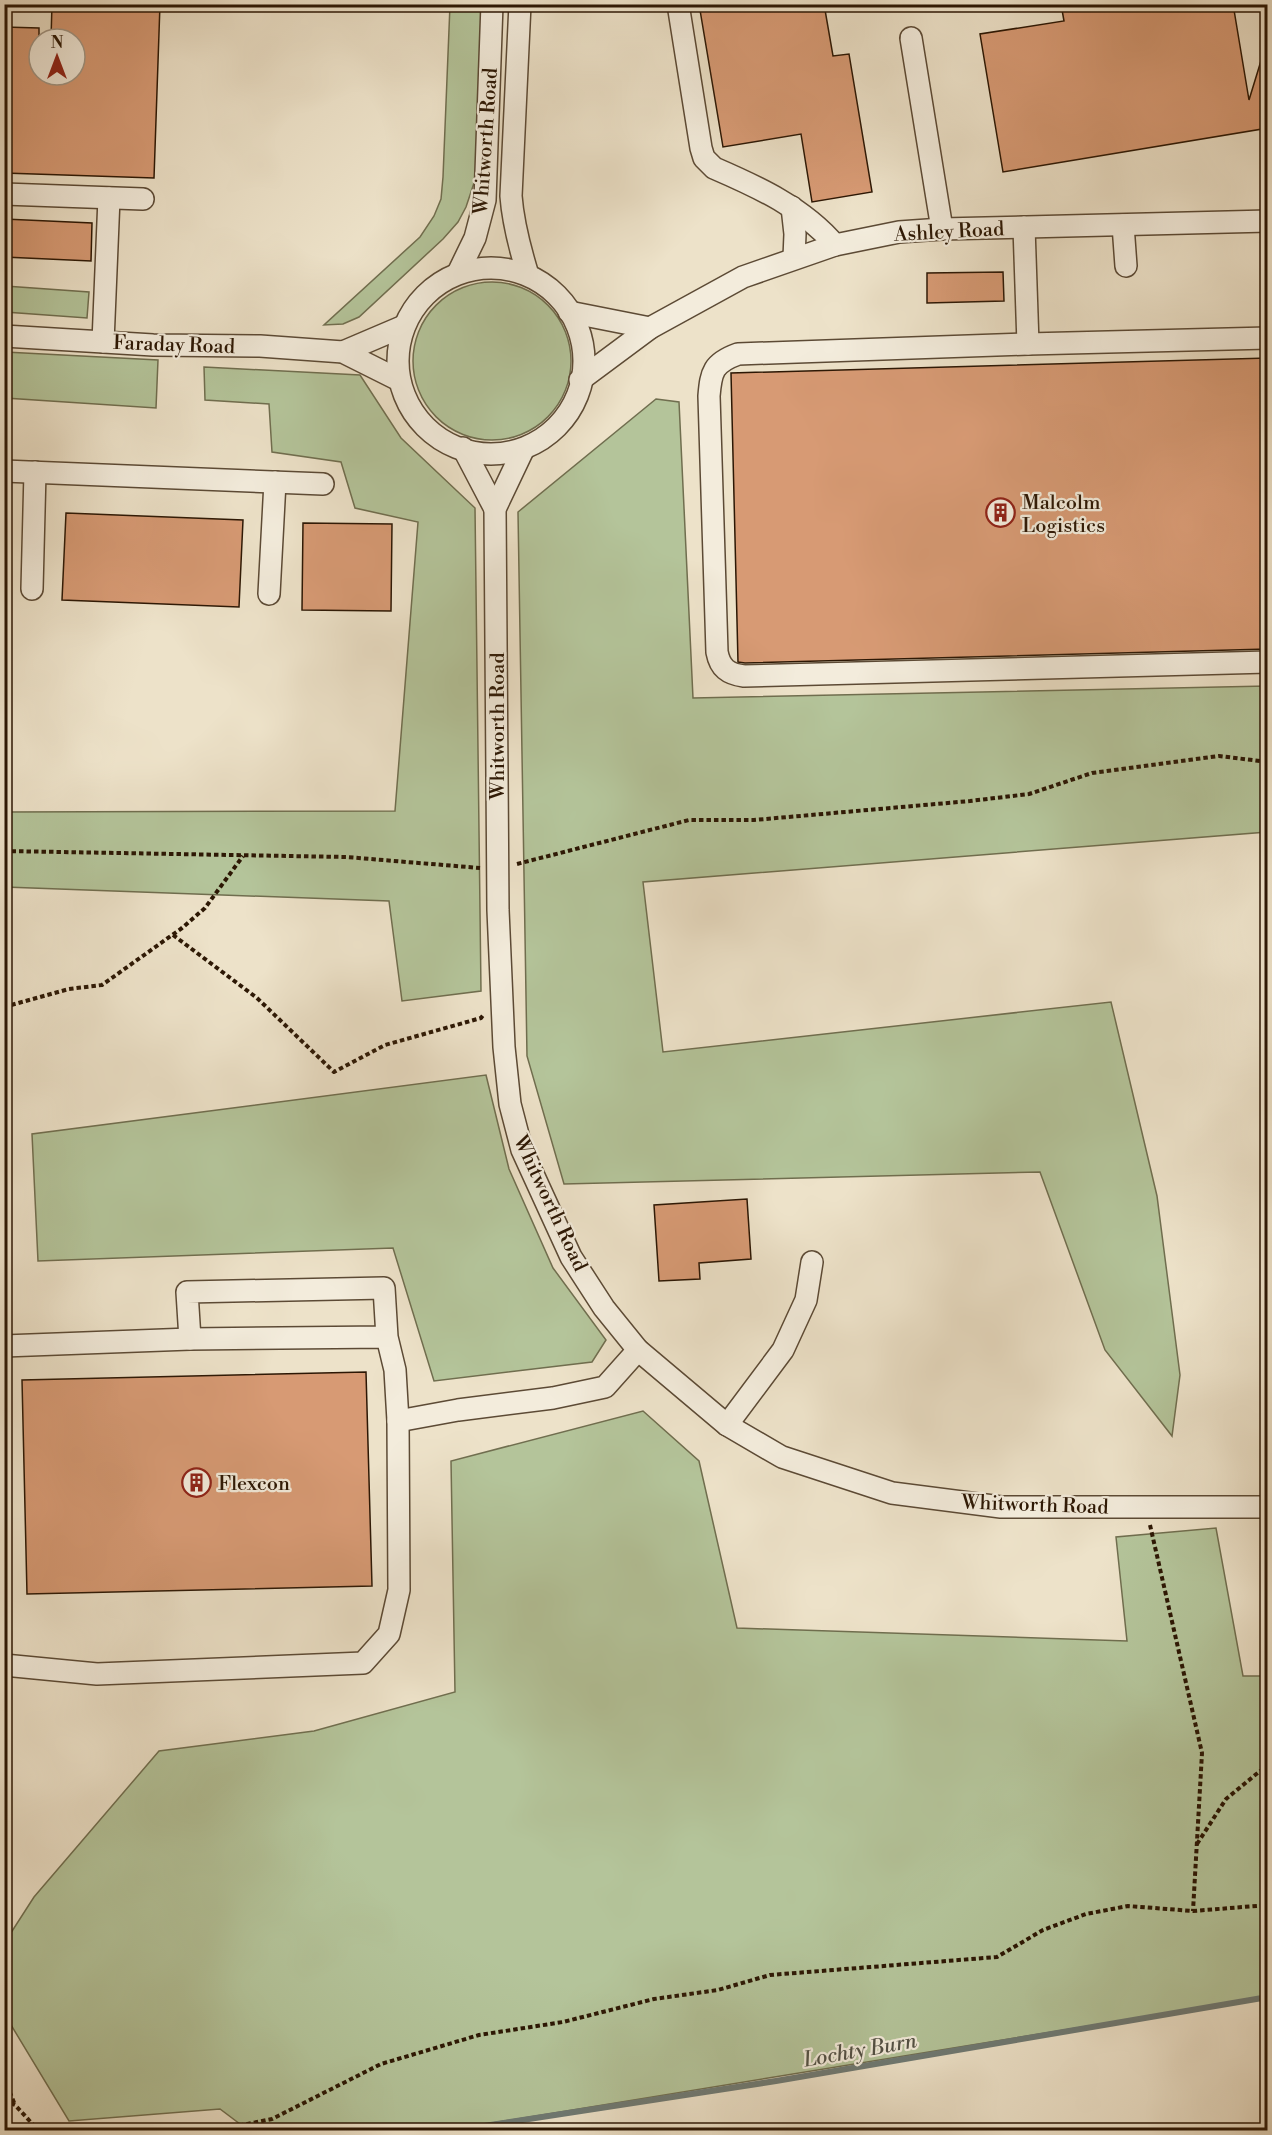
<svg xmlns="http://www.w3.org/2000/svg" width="1272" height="2135" viewBox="0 0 1272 2135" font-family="'Libre Bodoni',serif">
	<rect width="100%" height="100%" fill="#ede2c9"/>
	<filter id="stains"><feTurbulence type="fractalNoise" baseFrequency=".00333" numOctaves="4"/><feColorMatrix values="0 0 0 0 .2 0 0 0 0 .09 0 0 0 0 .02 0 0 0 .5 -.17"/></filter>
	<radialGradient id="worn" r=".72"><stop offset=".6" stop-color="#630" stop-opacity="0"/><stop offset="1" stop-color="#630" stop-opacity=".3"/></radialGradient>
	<g fill="#b4c49a" stroke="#706e4f" stroke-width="1.5">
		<path d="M450,5h32l-6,172 -10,30 -8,15 -15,17 -84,78 -16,7 -19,1 96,-88 14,-21 7,-17 2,-22z"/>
		<circle cx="492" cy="361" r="79"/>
		<path d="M5,286l84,6 -2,26 -82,-6z"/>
		<path d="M5,352l153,8 -2,48 -151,-10z"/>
		<path d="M204,367l156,8 41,63 74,70 6,483 -79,10 -13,-100 -384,-14v-75l390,-1 23,-289 -63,-14 -14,-46 -69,-10 -3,-48 -64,-4z"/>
		<path d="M656,399l23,3 14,296 574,-12v146l-624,50 20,170 448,-50 46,194 23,179 -8,61 -67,-86 -65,-178 -476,12 -37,-128 -9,-544z"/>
		<path d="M486,1075l23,94 44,99 53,72 -14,22 -158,19 -41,-133 -355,13 -6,-127z"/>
		<path d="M643,1411l56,50 38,167 390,13 -11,-104 100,-9 27,148h24v321l-818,133h-201l-28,-21 -151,12 -64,-106v-73l29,-45 125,-146 155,-20 141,-39 -4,-231z"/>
	</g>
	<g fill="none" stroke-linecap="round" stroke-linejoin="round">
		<path stroke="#6f7a74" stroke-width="6" d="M458,2130l318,-49 492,-84"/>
	</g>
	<g fill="#d79a74" stroke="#2c1704" stroke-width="1.5">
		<path d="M52,4h108l-6,174 -150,-5v-146l35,1v47h36v-36h-24z"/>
		<path d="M699,4h125l9,52 16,-2 23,138 -60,10 -11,-68 -78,13z"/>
		<path d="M1061,4h172l16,96 15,-49 4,1v76l-265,44 -23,-138 84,-13z"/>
		<path d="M4,219l88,4 -1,38 -87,-4z"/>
		<path d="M1003,272l1,29 -77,2v-30z"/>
		<path d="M1268,358v291l-523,14 -7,-1 -7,-289z"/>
		<path d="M66,513l177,7 -4,87 -177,-7z"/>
		<path d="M303,523l89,1 -1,87 -89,-1z"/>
		<path d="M747,1199l4,60 -52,4 1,16 -41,2 -5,-76z"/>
		<path d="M366,1372l6,214 -345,8 -5,-214z"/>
	</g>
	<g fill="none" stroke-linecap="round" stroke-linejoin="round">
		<defs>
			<g id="minor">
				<path d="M520,4l-9,192c2,27 9,53 17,79"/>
				<path d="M678,4l23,144 3,10 10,10c44,19 90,40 121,77"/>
				<path d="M911,38l31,191"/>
				<path d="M4,194l139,5"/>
				<path d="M792,207l3,27 -1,24"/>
				<path d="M1123,225l3,41"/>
				<path d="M1024,227l4,117"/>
				<circle cx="491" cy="361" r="93"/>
				<path d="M458,273l17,-35 10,-38 7,-196"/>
				<path d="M569,312l81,16"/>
				<path d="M4,336l149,9 107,1 83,6 56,28"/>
				<path d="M1268,338l-240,6 -290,10c-25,9 -27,18 -29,42l8,256c3,16 11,22 27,24l524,-14"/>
				<path d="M103,342l6,-144"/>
				<path d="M343,352l61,-26"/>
				<path d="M580,380l70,-52 93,-51 92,-32 64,-13 43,-3 326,-8"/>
				<path d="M463,448l32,61"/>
				<path d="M523,450l-28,59 3,401 6,137 6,57 12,46 49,107 33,51 34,42 89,75 55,32 110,36 109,14h267"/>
				<path d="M4,471l319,13"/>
				<path d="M32,589l3,-117"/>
				<path d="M269,594l6,-112"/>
				<path d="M4,1346l186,-7"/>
				<path d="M398,1421l60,-11 95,-12 52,-11 33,-37"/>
				<path d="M727,1425l56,-75 23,-50 6,-38"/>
				<path d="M4,1665l93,9 266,-11 26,-29 10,-44 -1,-169 -3,-51 -8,-33 -3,-49 -197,4 3,47 197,-2"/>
			</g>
		</defs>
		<use href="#minor" stroke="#5c4a35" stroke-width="24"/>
		<g stroke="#2c1704" stroke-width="4" stroke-dasharray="4.5 3" stroke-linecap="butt">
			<path d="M4,851l342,6 134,11"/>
			<path d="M517,864l172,-44h65l216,-19 59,-7 63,-21 127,-17 49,6"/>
			<path d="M173,935l84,63 77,74 51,-27 96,-27 3,-4"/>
			<path d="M4,1007l65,-18 33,-4 80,-57 23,-20 38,-52"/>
			<path d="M1150,1525l52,228 -9,158"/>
			<path d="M1197,1844l29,-45 34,-28 8,-1"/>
			<path d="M4,2078l11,27"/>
			<path d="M4,2100l11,5 23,25"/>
			<path d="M217,2130l55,-11 109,-55 98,-29 84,-13 91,-23 64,-9 52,-15 227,-18 46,-27 43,-16 42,-8 65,5 75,-6"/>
		</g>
		<use href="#minor" stroke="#f3ecdc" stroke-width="21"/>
	</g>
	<defs>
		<symbol id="building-ring" viewBox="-11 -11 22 22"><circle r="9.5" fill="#f3ecdc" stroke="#8f2418" stroke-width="1.5"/><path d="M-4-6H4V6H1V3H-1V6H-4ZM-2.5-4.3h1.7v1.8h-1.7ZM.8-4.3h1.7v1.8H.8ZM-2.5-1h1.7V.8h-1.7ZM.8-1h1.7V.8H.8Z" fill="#8f2418"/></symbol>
	</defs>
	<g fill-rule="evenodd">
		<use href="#building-ring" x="984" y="496" width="33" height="33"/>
		<use href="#building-ring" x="180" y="1466" width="33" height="33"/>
	</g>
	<g text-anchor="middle" stroke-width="4.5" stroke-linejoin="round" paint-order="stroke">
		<g font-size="20" fill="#2c1704" stroke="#f3ecdc">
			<text transform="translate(485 141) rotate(-86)" y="7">Whitworth Road</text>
			<text transform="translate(949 231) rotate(-3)" y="7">Ashley Road</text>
			<text transform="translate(174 344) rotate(2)" y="7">Faraday Road</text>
			<text transform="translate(497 726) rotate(-90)" y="7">Whitworth Road</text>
			<text transform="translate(551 1203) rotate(65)" y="7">Whitworth Road</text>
			<text transform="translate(1035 1504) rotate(2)" y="7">Whitworth Road</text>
		</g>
		<g font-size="20" fill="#2c1704" stroke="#f3ecdc" text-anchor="start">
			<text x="1022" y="509">Malcolm<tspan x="1022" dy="23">Logistics</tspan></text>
			<text x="218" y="1490">Flexcon</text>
		</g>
		<g font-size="21" font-style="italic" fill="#535145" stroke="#f3ecdc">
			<text transform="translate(860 2050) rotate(-10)" y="7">Lochty Burn</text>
		</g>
	</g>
	<rect width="1272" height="2135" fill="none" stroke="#ede2c9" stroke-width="24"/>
	<rect x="6" y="6" width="1260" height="2123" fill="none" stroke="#2c1704" stroke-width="3"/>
	<rect x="12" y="12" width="1248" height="2111" fill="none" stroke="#2c1704" stroke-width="1.5"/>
	<g transform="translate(57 57)"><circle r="28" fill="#f3ecdc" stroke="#a39786" stroke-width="1.5"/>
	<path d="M0-4.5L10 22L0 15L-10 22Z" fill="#8f2418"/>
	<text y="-9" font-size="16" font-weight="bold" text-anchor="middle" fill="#2c1704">N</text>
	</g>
	<rect width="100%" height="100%" filter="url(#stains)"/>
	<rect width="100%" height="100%" fill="url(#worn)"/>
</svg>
